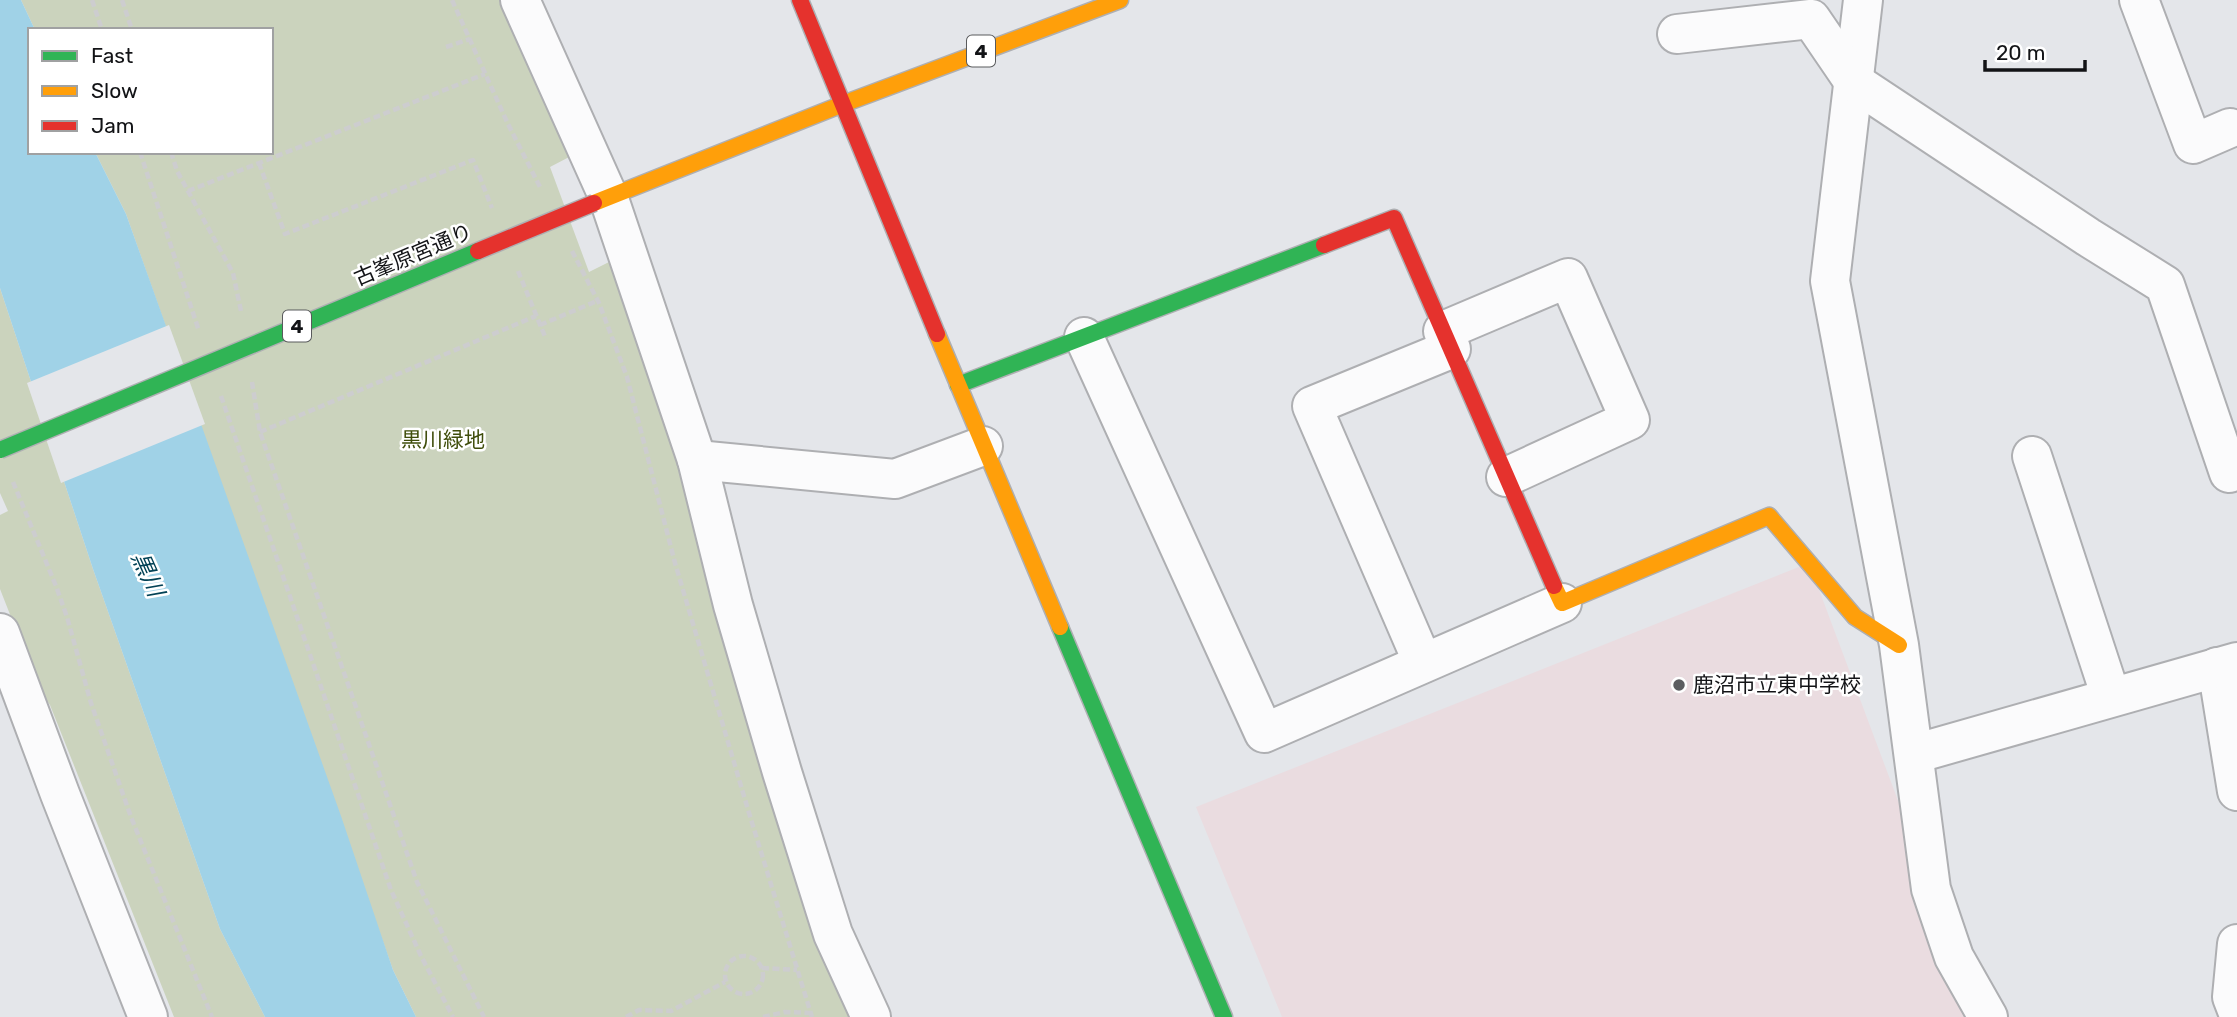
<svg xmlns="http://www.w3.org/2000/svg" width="2237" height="1017" viewBox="0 0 2237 1017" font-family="Rubik,'Noto Sans JP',sans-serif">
	<rect width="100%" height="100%" fill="#e4e6ea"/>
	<path fill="#eadce0" d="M1809,563l170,454h-697l-86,-210z"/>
	<g fill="#cbd3bd">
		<path d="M21,0h481l71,155 -23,12 39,105 24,-12 246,757h-443l-23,-47 -267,-756 -31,-62h176v-122h-236z"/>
		<path d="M0,288l93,281 127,360 45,88h-91l-124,-312 -10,-14 -40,-102v-74l8,-4 -8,-18z"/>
	</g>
	<path fill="#a0d2e7" d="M0,0h21l14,30h-5v122h65l31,62 215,602 52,154 23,47h-151l-45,-88 -127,-360 -93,-281z"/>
	<path fill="#e4e6ea" d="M169,325l36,99 -144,59 -34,-100z"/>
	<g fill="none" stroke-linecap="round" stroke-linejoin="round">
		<defs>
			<g id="street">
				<path d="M520,0l88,196 89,264 36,145 49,167 51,162 38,83"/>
				<path d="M1863,0l-33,281 69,364 32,244 23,68 34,60"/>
				<path d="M2139,0l54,144 37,-16"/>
				<path d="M1677,34l134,-15 43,63 234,155 77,48 64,188"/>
				<path d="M1443,331l125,-53 62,142 -124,57"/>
				<path d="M1084,337l180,396 298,-130"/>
				<path d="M2032,456l79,241"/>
				<path d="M697,460l198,19 88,-33"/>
				<path d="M0,633l60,161 88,223"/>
				<path d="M1423,663l-111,-257 139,-57"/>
				<path d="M2217,667l20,124"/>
				<path d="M1914,754l323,-92"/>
				<path d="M2237,944l-5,53 5,13"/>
			</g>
			<g id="fast">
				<path d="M958,385l366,-140"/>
				<path d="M1060,627l164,390"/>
			</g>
			<g id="slow">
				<path d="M594,203l249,-99 277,-104"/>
				<path d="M937,334l123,293"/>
				<path d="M1554,586l8,17 207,-87 86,101 44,28"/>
			</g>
			<g id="jam">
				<path d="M800,0l137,334"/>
				<path d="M1324,245l70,-27 160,368"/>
			</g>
		</defs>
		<use href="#street" stroke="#aeafb2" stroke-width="42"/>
		<use href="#fast" stroke="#aeafb2" stroke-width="19"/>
		<use href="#slow" stroke="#aeafb2" stroke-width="19"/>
		<use href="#jam" stroke="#aeafb2" stroke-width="19"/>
		<g stroke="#cdcdcf" stroke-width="4.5" stroke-dasharray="7 3.5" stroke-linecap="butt">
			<path d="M92,0l10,30"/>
			<path d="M122,0l10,30"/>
			<path d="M452,0l55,122 33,65"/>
			<path d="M446,47l24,-8"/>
			<path d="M140,152l59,179"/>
			<path d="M171,152l6,19 56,102 8,38"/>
			<path d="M259,163l26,71 188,-74 19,48"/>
			<path d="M188,191l297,-117"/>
			<path d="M572,251l27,52 28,74 48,186 74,250 63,204"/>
			<path d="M518,271l28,68"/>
			<path d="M540,325l57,-24"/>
			<path d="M252,382l8,50 157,450 67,135"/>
			<path d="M221,396l170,494 30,66 32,61"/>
			<path d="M260,432l276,-116"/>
			<path d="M13,482l43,104 11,31 24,86 40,114 81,200"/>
			<circle cx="744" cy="975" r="19"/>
			<path d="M762,968l35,2"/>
			<path d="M626,1017l13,-7 32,1 54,-29"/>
			<path d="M763,1017l22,-5 26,1"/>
		</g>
		<use href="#street" stroke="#fbfbfc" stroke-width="38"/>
		<use href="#fast" stroke="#30b455" stroke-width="16"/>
		<use href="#slow" stroke="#ff9f0a" stroke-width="16"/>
		<use href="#jam" stroke="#e5322d" stroke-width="16"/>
		<defs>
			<path id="fast-bridge" d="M0,450l478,-199"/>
			<path id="jam-bridge" d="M478,251l116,-48"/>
		</defs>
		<use href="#fast-bridge" stroke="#aeafb2" stroke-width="19" stroke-linecap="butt"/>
		<use href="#jam-bridge" stroke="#aeafb2" stroke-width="19" stroke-linecap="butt"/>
		<use href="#fast-bridge" stroke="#30b455" stroke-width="16"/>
		<use href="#jam-bridge" stroke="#e5322d" stroke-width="16"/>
	</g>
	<circle fill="#5c5d60" stroke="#fff" stroke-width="2.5" cx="1679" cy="685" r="7"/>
	<g text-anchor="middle" stroke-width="5" stroke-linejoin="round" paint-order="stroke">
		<g fill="#fff" stroke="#595a5c" stroke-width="2">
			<rect x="967" y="35.5" width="28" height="31" rx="5"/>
			<rect x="283" y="310.5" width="28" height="31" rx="5"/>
		</g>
		<g font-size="19" font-weight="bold" fill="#121316">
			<text x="981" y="58">4</text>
			<text x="297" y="333">4</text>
		</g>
		<g font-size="21" fill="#121316" stroke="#fff">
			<text transform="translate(413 255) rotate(-23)" y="7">古峯原宮通り</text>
		</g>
		<g font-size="21" fill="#404e0c" stroke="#fff">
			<text x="443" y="447">黒川緑地</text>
		</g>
		<g font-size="21" fill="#121316" stroke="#fff" text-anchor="start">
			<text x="1693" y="692">鹿沼市立東中学校</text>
		</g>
		<g font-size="23" font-style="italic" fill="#024256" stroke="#fff">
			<text transform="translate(148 574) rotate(66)" y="8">黒川</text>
		</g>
	</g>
	<rect x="28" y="28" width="245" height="126" fill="#ffffff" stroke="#a0a1a2" stroke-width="2"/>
	<rect x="42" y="51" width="35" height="10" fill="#30b455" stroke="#a0a1a2" stroke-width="2"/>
	<text x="91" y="63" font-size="21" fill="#121316">Fast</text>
	<rect x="42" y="86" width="35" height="10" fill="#ff9f0a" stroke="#a0a1a2" stroke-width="2"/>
	<text x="91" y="98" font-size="21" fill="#121316">Slow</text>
	<rect x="42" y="121" width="35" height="10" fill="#e5322d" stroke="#a0a1a2" stroke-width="2"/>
	<text x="91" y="133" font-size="21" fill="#121316">Jam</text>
	<path d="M1985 60v10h100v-10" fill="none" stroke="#121316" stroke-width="3.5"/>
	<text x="1996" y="60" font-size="21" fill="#121316" stroke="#ffffff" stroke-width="5" paint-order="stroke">20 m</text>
</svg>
